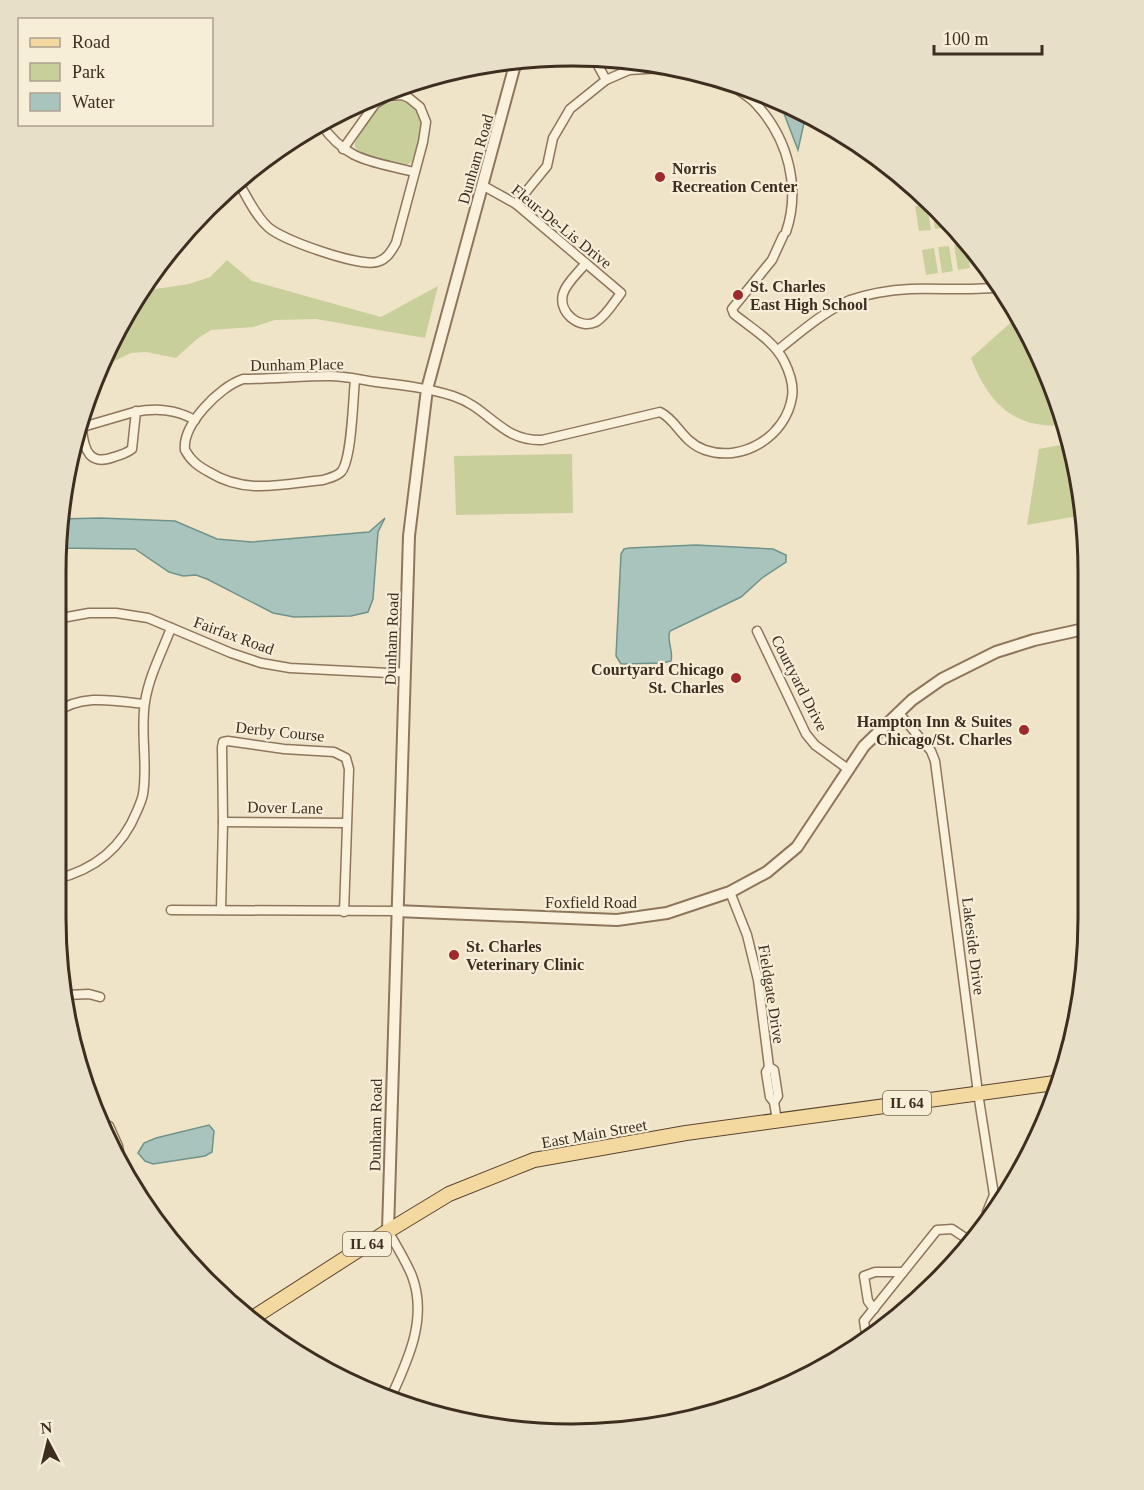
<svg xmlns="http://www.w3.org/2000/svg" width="1144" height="1490" viewBox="0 0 1144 1490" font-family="Georgia,serif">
	<rect width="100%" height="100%" fill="#f0e4c8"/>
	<g fill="#c9cf9b">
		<path d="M401,101c30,8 19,38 11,60l-3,3 -5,1 -45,-13 -4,-5v-4c10,-19 22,-43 46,-42z"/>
		<path d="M933,203l12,13 2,11 -12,2 -4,-25z"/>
		<path d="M927,204l4,26 -12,1 -4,-25z"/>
		<path d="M966,243l4,25 -12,2 -4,-25z"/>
		<path d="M949,246l4,25 -11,2 -4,-26z"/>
		<path d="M934,248l4,25 -12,2 -4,-25z"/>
		<path d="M227,260l25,21 129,36 57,-31 -13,52 -109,-19 -41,1 -22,7 -42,3 -14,9 -21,19 -30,-6 -15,1 -31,15 9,-25 33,-52 47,-7 21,-7z"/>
		<path d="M1017,317l44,89 5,19c-53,5 -78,-23 -95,-67z"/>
		<path d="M1065,444h5l14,61v10l-57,10 12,-76z"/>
		<path d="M572,454l1,59 -117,2 -2,-59z"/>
	</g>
	<g fill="#a9c4bc" stroke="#6f938a" stroke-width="1.5">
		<path d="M762,93l44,21 -8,36 -15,-39z"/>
		<path d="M100,518l75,3 42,18 35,3 117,-10 16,-14 -7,14 -5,67 -5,13 -17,4 -57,1 -21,-4 -66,-34 -11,-4 -13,1 -14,-4 -34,-23 -78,-1 3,-29z"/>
		<path d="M696,545l77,4 13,6v7l-24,16 -21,19 -71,34c-4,10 4,20 1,30l-8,2 -42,1 -5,-8 5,-102 3,-5 5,-1z"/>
		<path d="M209,1125l5,6 -2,21 -7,4 -52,8 -8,-3 -7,-8 6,-10 12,-5z"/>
	</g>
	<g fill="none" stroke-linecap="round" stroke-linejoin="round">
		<defs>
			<g id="minor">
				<path d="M594,58l12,22"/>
				<path d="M723,81c12,7 25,14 34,24 31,34 44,83 29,127"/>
				<path d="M321,124c26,38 51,37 93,48"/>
				<path d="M240,185c8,14 16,31 28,42 14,13 91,40 109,35 10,-3 14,-10 19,-19l27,-101 3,-20 -6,-15 -11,-9 -7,-3 -14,1 -13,8 -32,45"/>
				<path d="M482,185l34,19 105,89c-7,9 -15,23 -25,29 -17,8 -38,-10 -33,-28 3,-11 16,-22 23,-31"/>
				<path d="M516,204l31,-38 6,-28 17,-29 36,-29 23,-10 49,-3"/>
				<path d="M778,350c20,-16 48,-40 72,-50 18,-6 41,-10 60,-11 31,-1 61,2 92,-2"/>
				<path d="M355,379c-2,19 -3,81 -14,93 -5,5 -12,6 -18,8 -41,4 -77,15 -114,-8 -11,-6 -18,-11 -24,-22 -3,-25 34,-63 58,-71 29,0 58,-3 87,-3 16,0 31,4 46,6 26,3 52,6 77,14 37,12 47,45 89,44l118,-28c17,8 22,30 45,38 38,13 81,-14 87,-53 2,-12 -3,-26 -8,-36 -10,-20 -33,-33 -50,-47l-2,-5 40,-49 11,-24"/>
				<path d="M136,411l-4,38c-5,4 -11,6 -18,8 -24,9 -30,-6 -32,-28l4,-3 48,-14c22,-4 41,-3 61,8"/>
				<path d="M56,619l33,-6h27l32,5 83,35 30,10 29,5 99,5 16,-1"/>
				<path d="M757,631l49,103 9,11 33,24"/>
				<path d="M898,712l33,39 4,10 43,332 16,102 -7,17v6"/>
				<path d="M56,713c25,-20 60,-12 88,-9"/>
				<path d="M223,822l123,1"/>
				<path d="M56,879c38,-9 66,-31 81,-68 2,-5 5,-11 6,-17 5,-30 -3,-62 2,-92 4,-26 17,-50 26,-74"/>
				<path d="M730,892l17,43 11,45 11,87 -3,5 4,25 4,5 3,19"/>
				<path d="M171,910l225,1"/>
				<path d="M221,910l2,-88 -1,-75 1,-5 5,-1 56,8 50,3 12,6 3,11 -5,143"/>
				<path d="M66,995l23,-1 11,3"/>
				<path d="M769,1067l5,3 4,26 -4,6"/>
				<path d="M109,1126l9,20 4,23"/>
				<path d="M388,1231c8,14 18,30 24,45 16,42 -4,84 -21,121"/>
				<path d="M874,1309l-6,-8 -4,-25 11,-4h28"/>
				<path d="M867,1341l-3,-20 73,-91 15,-1 18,12"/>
			</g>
			<g id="tertiary">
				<path d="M396,911l221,9 50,-7 63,-21 37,-20 30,-25 67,-101 48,-46 30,-21 54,-27 38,-12 50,-11"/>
				<path d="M388,1231l21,-695 18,-147 89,-328"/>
			</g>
			<path id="primary" d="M254,1317l134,-86 61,-37 85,-34 152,-27 376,-51"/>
		</defs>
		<use href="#minor" stroke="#8d765c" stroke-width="11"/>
		<use href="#tertiary" stroke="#8d765c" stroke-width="14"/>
		<use href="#primary" stroke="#5b4430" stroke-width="16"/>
		<use href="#minor" stroke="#faf1dc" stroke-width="8"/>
		<use href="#tertiary" stroke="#faf1dc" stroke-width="10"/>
		<use href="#primary" stroke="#f3d9a0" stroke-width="14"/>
	</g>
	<g fill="#9e2a2b" stroke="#f7eed8" stroke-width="2">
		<circle cx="660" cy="177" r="6"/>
		<circle cx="738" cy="295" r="6"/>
		<circle cx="736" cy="678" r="6"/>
		<circle cx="1024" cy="730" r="6"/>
		<circle cx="454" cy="955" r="6"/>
	</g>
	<g text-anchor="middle" stroke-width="4.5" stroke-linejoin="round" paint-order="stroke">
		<g fill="#f7eed8" stroke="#756857" stroke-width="1.5">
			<rect x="883" y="1091" width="48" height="24" rx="4.5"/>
			<rect x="343" y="1232" width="48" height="24" rx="4.5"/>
		</g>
		<g font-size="15" font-weight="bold" fill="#3d2e20">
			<text x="907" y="1108">IL 64</text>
			<text x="367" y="1249">IL 64</text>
		</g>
		<g font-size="16" fill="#3d2e20" stroke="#f7eed8">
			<text transform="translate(475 159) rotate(-74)" y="6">Dunham Road</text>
			<text transform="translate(562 226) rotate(39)" y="6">Fleur-De-Lis Drive</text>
			<text transform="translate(297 364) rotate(-1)" y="6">Dunham Place</text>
			<text transform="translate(234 635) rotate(20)" y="6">Fairfax Road</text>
			<text transform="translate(391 639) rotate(-88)" y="6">Dunham Road</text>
			<text transform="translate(800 683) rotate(63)" y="6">Courtyard Drive</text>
			<text transform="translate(280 731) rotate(6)" y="6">Derby Course</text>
			<text transform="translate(285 807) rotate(1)" y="6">Dover Lane</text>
			<text x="591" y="908">Foxfield Road</text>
			<text transform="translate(974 946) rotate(83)" y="6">Lakeside Drive</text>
			<text transform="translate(772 994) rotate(81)" y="6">Fieldgate Drive</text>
			<text transform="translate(375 1125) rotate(-89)" y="6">Dunham Road</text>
			<text transform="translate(594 1133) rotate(-10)" y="6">East Main Street</text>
		</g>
		<g font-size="16" font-weight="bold" fill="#3d2e20" stroke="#f7eed8" text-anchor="start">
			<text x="672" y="174">Norris<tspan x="672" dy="18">Recreation Center</tspan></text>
			<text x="750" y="292">St. Charles<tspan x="750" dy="18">East High School</tspan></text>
			<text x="724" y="675" text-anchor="end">Courtyard Chicago<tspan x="724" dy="18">St. Charles</tspan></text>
			<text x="1012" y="727" text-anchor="end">Hampton Inn &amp; Suites<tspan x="1012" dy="18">Chicago/St. Charles</tspan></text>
			<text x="466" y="952">St. Charles<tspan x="466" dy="18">Veterinary Clinic</tspan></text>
		</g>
	</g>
	<path d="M0 0H1144V1490H0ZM572 66H572A506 506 0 0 1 1078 572V918A506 506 0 0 1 572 1424H572A506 506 0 0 1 66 918V572A506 506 0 0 1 572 66Z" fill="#e8dfc9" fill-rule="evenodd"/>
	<path fill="none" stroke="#3d2e20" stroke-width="3" d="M572 66H572A506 506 0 0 1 1078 572V918A506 506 0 0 1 572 1424H572A506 506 0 0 1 66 918V572A506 506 0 0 1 572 66Z"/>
	<rect x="18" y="18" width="195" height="108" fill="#f7eed8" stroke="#ada18e" stroke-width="1.5"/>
	<rect x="30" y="38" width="30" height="9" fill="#f3d9a0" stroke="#ada18e" stroke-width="1.5"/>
	<text x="72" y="48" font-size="18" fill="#3d2e20">Road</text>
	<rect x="30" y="63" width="30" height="18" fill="#c9cf9b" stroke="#ada18e" stroke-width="1.5"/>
	<text x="72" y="78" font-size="18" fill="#3d2e20">Park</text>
	<rect x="30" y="93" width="30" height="18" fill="#a9c4bc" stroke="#ada18e" stroke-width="1.5"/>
	<text x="72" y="108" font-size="18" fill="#3d2e20">Water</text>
	<g transform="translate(48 1442) rotate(353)" stroke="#f7eed8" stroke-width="4.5" paint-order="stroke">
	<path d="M0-4.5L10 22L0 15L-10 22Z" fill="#3d2e20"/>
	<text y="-9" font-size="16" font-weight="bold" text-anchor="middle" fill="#3d2e20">N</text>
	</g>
	<path d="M934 45v9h108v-9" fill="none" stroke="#3d2e20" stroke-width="3"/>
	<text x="943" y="45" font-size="18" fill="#3d2e20" stroke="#f7eed8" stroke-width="4.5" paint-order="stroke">100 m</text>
</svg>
